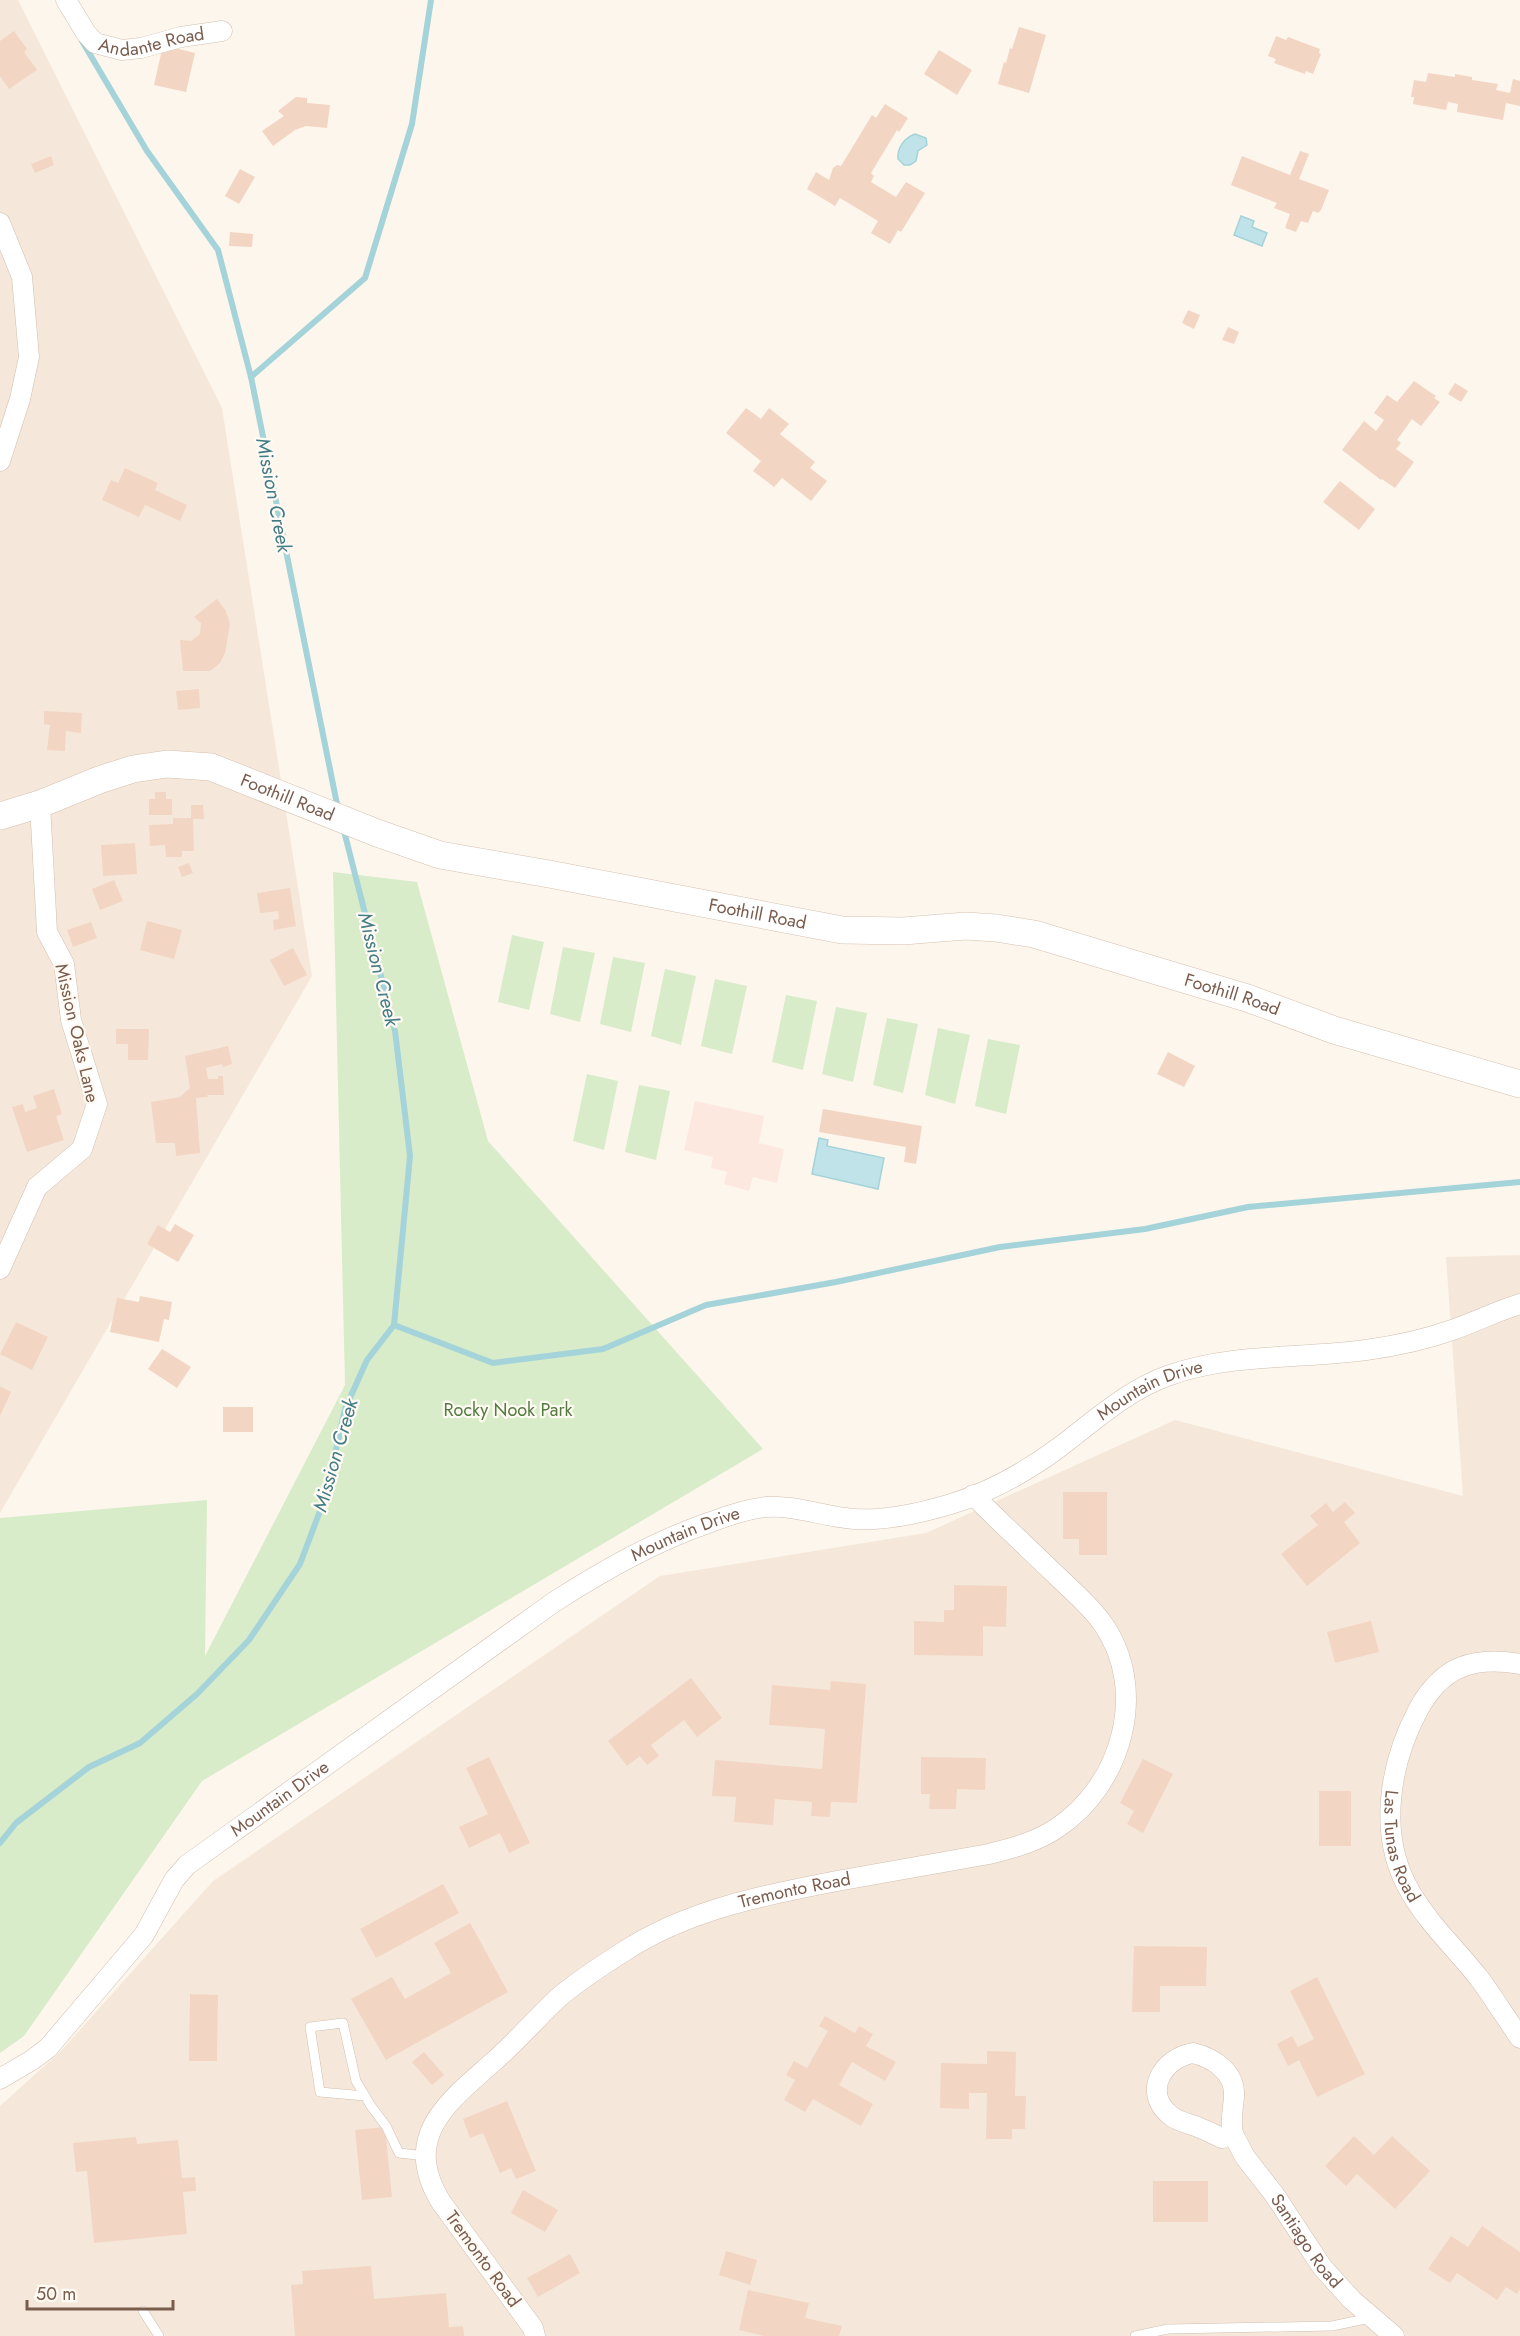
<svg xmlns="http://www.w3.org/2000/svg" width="1520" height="2336" viewBox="0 0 1520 2336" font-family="Jost,sans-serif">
	<rect width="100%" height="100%" fill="#fdf6ec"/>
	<g fill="#f5e8da">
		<path d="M0,0h18l204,408 90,568 -312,537z"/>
		<path d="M1520,1255v1081h-1520v-230l61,-55 152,-170 447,-305 266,-43 249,-113 288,76 -17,-239z"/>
	</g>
	<path fill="#fde8e0" d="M695,1101l69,15 -5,27 25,6 -7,34 -24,-6 -4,14 -25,-7 3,-12 -16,-4 2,-11 -29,-7z"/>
	<g fill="#d8ecc9">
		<path d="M333,872l84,10 71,259 275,308 -561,332 -178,255 -24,17v-535l207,-18 -2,156 140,-271z"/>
		<path d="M512,935l32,7 -15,68 -31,-8z"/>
		<path d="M563,947l32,6 -15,69 -30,-8z"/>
		<path d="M613,957l32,6 -14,69 -31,-8z"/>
		<path d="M665,969l31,7 -15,69 -30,-9z"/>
		<path d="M715,979l32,7 -15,68 -31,-8z"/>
		<path d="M786,995l31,6 -14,69 -31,-8z"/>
		<path d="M836,1007l31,6 -14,69 -31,-8z"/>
		<path d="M887,1018l31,6 -15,69 -30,-8z"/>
		<path d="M938,1028l32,7 -15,69 -30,-9z"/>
		<path d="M988,1039l32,6 -14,69 -31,-8z"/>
		<path d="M587,1074l31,7 -14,69 -31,-9z"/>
		<path d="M639,1085l31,6 -14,69 -31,-8z"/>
	</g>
	<g fill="#bfe3e8" stroke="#a5d3da" stroke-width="1.5">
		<path d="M915,134l11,4 1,7 -9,6 -2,10 -6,4h-6l-6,-6c-1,-11 6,-21 17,-25z"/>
		<path d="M1241,216l13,5 -2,6 15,6 -5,13 -28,-11z"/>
		<path d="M819,1138l9,2 -1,6 57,12 -6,31 -66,-15z"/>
	</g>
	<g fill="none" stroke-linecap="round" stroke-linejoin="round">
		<g stroke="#a5d3da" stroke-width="6">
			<path d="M82,41l65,110 71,99 33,127 87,432"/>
			<path d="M251,377l114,-99 47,-154 19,-124"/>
			<path d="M394,1325l99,38 110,-14 103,-44 130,-23 164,-35 145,-18 103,-22 272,-25"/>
			<path d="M0,1843l16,-20 73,-56 51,-24 57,-49 52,-54 51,-76 26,-69 19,-86 22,-49 27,-35 16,-169 -15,-125 -52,-204"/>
		</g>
	</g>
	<g fill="#f3d5c3">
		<path d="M1019,27l27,8 -17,58 -31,-9 6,-22 2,1 4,-15 2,1z"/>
		<path d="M14,31l13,18 -3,3 13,18 -28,19 -9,-13v-35z"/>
		<path d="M1276,36l10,4 2,-3 32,12 -1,4 2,1 -8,20 -7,-3 -1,3 -31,-11 2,-4 -8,-3z"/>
		<path d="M163,45l32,8 -9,39 -32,-7z"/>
		<path d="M939,50l33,20 -15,25 -33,-21z"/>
		<path d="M1428,73l27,4v-3l17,3v3l26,4 -2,6 14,3 3,-14 7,2v25l-14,-3 -3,17 -46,-8 1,-8 -10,-2 -2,8 -33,-6 1,-7h-3l3,-17 12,2z"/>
		<path d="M296,97l11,1v5l23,2 -3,23 -21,-2 -11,4 -22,16 -11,-15 22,-15 -6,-5z"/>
		<path d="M885,104l23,14 -9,14 -2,-2 -26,43 3,3 -3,6 25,15 10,-15 19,11 -24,39 -3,-2 -8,14 -19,-11 7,-12 -38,-23 -5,8 -28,-17 9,-17 13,8 4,-12 4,-3 4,1 31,-51 4,3z"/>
		<path d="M1300,151l9,3 -10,25 30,11 -8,20 -3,3 -5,-2 -5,12 -7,-2 -5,11 -11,-4 5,-14 -16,-6 3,-5 -46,-18 11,-29 48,19z"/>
		<path d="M51,156l3,9 -19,8 -4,-9z"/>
		<path d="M240,169l15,8 -16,27 -14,-8z"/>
		<path d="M230,232l23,2 -1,13 -23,-1z"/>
		<path d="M1188,310l12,5 -6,14 -12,-6z"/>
		<path d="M1228,327l11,5 -5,12 -12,-4z"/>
		<path d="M1414,381l22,15 -2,2 6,4 -19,24 -9,-7 -15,21 4,3 -5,6 18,13 -19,26 -13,-9 -1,1 -39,-30 22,-29 12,10 8,-11 -10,-7 13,-18 10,7z"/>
		<path d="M1455,383l13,8 -7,11 -13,-8z"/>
		<path d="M746,408l15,11 8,-11 20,16 -9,10 35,28 -5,6 17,13 -16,20 -29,-23 -8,9 -21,-16 8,-10 -35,-28z"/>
		<path d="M125,468l33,15 -3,7 32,15 -7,16 -35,-16 -6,12 -37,-17 9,-20 7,3z"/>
		<path d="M1340,481l35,28 -16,21 -36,-28z"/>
		<path d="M217,599l9,12 4,13 -5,29 -5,10 -10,8h-27l-3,-31 11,1 9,-7 1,-11 -7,-6z"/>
		<path d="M199,689l1,19 -22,2 -2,-19z"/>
		<path d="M44,711l38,2 -1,20 -15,-2 -1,20 -18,-1 3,-25 -6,-1z"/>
		<path d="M155,792h11v7h6v16h-23v-16h6z"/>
		<path d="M191,805h12l1,14h-11l1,32h-12v6h-16l-1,-12 -15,1 -1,-21 24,-1v-6h18z"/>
		<path d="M135,843l2,31 -34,2 -2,-31z"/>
		<path d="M189,863l4,10 -11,4 -4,-10z"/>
		<path d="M114,880l9,21 -23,9 -8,-21z"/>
		<path d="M290,888l6,38 -22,4 -1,-10 6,-1 -1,-8 -18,2 -3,-20z"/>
		<path d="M147,921l35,9 -8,29 -34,-9z"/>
		<path d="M91,922l6,16 -24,9 -6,-17z"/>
		<path d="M293,948l14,27 -23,11 -14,-26z"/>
		<path d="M116,1029h33l-1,31h-20v-16h-12z"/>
		<path d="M228,1046l4,18 -9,3 -1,-3 -16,4 2,11h10v-3h5l1,19h-17l1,2 -12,1 4,55 -24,3 -1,-13h-19l-5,-41 29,-5 10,-9 -5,-32z"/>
		<path d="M1168,1052l27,14 -11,21 -27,-13z"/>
		<path d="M54,1089l8,25 -6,2 8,24 -37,12 -15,-45 11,-3 2,8 12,-4 -4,-12z"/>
		<path d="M823,1109l99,17 -6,38 -12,-2 2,-15 -87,-15z"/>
		<path d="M175,1224l19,11 -16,27 -31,-18 11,-19 12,7z"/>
		<path d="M140,1296l32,6 -3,18 -5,-1 -5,23 -49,-10 7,-34 22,4z"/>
		<path d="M16,1322l32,15 -16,33 -32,-16z"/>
		<path d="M162,1349l29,18 -14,21 -29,-19z"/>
		<path d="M0,1386l11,6 -11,24z"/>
		<rect x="223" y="1407" width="30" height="25"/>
		<path d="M1063,1492h44v63h-28v-16h-16z"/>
		<path d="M1345,1502l10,11 -11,9 16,21 -53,43 -26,-32 37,-29 -8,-9 16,-13 7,9z"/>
		<path d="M954,1585l53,1 -1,41 -23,-1v30l-69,-1v-34l30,1v-12h10z"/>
		<path d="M1371,1621l8,31 -44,11 -8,-31z"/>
		<path d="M691,1678l31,40 -25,19 -13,-17 -33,25 8,11 -12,9 -7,-9 -13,10 -19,-25z"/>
		<path d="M831,1681l35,3 -9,119 -26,-1 -1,15 -19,-1 1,-14 -37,-3 -2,26 -39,-3 2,-25 -24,-1 3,-36 107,9 3,-40 -56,-4 3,-40 58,5z"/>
		<path d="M489,1757l41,86 -21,10 -9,-20 -31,15 -10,-21 29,-13 -22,-46z"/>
		<path d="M921,1757l65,1 -1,32 -28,-1 -1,20h-27l1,-15h-9z"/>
		<path d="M1143,1759l30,15 -30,59 -16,-9 7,-13 -14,-8z"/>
		<rect x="1319" y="1791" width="32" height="55"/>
		<path d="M443,1884l16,29 -83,45 -16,-29z"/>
		<path d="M470,1923l38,69 -122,68 -35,-61 41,-22 13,22 46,-26 -17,-30z"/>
		<path d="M1134,1946l73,1 -1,39h-46v26h-28z"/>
		<path d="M1317,1977l48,97 -48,23 -18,-37 -11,6 -11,-22 15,-8 6,11 16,-8 -24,-48z"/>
		<path d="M190,1994l28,1 -1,66h-28z"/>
		<path d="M825,2016l30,17 4,-7 14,8 -7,12 30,16 -11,19 -33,-19 -13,23 34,19 -12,22 -48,-27 -8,13 -21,-12 11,-20 -9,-5 8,-14 13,7 21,-37 -9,-5z"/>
		<path d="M987,2051l29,1 -1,44h11l-1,33h-13v10h-26l1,-46h-18v16l-29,-1 1,-45 46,1z"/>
		<path d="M424,2052l20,23 -12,10 -20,-23z"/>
		<path d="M507,2101l29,70 -20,8 -5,-11 -11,5 -17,-40 -13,5 -7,-19z"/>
		<path d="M385,2127l7,70 -30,3 -7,-70z"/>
		<path d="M1354,2136l20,19 18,-19 38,35 -35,38 -38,-35 -11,12 -21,-20z"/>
		<path d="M136,2137l1,7 41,-4 4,38 13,-1 1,14 -13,1 4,42 -93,9 -7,-72 -11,1 -3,-29z"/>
		<rect x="1153" y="2181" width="55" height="41"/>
		<path d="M523,2190l35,20 -13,22 -34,-19z"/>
		<path d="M1482,2226l38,26v37l-3,5 -11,-7 -9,13 -40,-27 -7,10 -22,-14 23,-33 17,11z"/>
		<path d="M726,2251l31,9 -7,25 -31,-10z"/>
		<path d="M570,2254l10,19 -42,24 -11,-19z"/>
		<path d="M371,2266l3,33 72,-6 3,34 14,-1 1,10h-169l-4,-51 12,-1 -1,-13z"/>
		<path d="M748,2290l61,13 -4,15 37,8 -3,10h-75l-25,-6z"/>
	</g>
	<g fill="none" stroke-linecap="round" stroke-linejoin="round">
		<defs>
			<g id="service">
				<path d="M365,2096l-45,-4 -10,-65 33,-4 13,58 15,25 15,20 13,27 27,3"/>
				<path d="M143,2311l16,25"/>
				<path d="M1135,2336l33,-7 164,-3 38,-8"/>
			</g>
			<g id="minor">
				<path id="s1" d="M66,0l20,33 9,10 27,7 19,-2 40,-11 41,-6"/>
				<path d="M0,223l22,54 7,80 -9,42 -20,62"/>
				<path d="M0,1269l37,-82 45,-38 15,-45 -26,-84 -7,-56 -17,-32 -7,-128"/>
				<path id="s2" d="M1520,1664c-47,-8 -78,2 -102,46 -29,55 -41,127 -7,183 18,31 45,56 68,85 14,19 27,40 41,60"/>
				<path d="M1193,2053c21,5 43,20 41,44 -1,13 -4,23 -1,37l-11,4c-7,-3 -14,-7 -22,-10 -10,-5 -21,-5 -30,-13 -28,-23 -7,-57 23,-62z"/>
				<path id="s3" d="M0,2079l32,-19 16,-12 96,-113 30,-55 13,-15 367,-263c50,-32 101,-61 157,-80 18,-7 36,-13 55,-15 30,-2 59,10 88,12 32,2 67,-6 97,-15 39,-12 78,-34 110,-58 34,-26 68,-57 109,-71 63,-22 131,-16 196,-25 29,-4 58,-10 86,-20 23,-8 45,-19 68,-26"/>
				<path id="s4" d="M1233,2134l12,23 29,37 48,73 30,33 42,36"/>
				<path id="s5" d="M535,2336l-2,-8 -92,-126c-40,-65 6,-99 51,-139 23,-20 43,-43 65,-64 19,-17 44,-33 66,-47 64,-42 141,-57 214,-71 51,-9 101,-18 152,-27 24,-6 47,-12 68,-26 65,-43 92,-138 46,-204 -13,-19 -32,-34 -48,-50 -27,-26 -55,-52 -82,-79"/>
			</g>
			<g id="secondary">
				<path id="s6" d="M0,816l40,-12 59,-24 34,-11 34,-5 44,3 166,66 63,22 109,19 293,56 61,1 63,-5 30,2 38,6 213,64 87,32 186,54"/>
			</g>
		</defs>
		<use href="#service" stroke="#d1beb0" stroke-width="10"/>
		<use href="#minor" stroke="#d1beb0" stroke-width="21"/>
		<use href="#secondary" stroke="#d6c0b0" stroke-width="28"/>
		<use href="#service" stroke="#fff" stroke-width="9"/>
		<use href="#minor" stroke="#fff" stroke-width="20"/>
		<use href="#secondary" stroke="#fff" stroke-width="27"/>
	</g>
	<g text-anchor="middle" stroke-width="4.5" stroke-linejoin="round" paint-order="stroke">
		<g font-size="18" fill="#7a5c4d" stroke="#fffaf3">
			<text dy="6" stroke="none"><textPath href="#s1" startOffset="110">Andante Road</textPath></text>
			<text dy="6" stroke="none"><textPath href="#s6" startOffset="302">Foothill Road</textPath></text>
			<text dy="6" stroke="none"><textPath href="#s6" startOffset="788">Foothill Road</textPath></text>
			<text dy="6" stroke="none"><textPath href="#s6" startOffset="1274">Foothill Road</textPath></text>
			<text transform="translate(77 1033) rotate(77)" y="6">Mission Oaks Lane</text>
			<text dy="6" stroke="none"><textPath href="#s3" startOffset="1392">Mountain Drive</textPath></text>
			<text dy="6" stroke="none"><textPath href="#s3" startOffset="888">Mountain Drive</textPath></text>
			<text dy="6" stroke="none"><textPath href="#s3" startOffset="402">Mountain Drive</textPath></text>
			<text dy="6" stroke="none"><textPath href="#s2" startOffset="264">Las Tunas Road</textPath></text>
			<text dy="6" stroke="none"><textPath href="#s5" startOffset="687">Tremonto Road</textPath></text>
			<text dy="6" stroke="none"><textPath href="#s4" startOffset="130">Santiago Road</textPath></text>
			<text transform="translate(483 2259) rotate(54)" y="6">Tremonto Road</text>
		</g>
		<g font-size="18" fill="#537a41" stroke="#fffaf3">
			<text x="508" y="1416">Rocky Nook Park</text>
		</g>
		<g font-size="20" font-style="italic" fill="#437c86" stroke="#fffaf3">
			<text transform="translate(274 495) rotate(79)" y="7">Mission Creek</text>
			<text transform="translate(379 969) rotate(76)" y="7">Mission Creek</text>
			<text transform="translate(335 1455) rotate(-74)" y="7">Mission Creek</text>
		</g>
	</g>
	<path d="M27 2300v9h146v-9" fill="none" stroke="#7a5c4d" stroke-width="3"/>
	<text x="36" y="2300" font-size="18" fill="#7a5c4d" stroke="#fffaf3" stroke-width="4.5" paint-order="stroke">50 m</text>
</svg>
